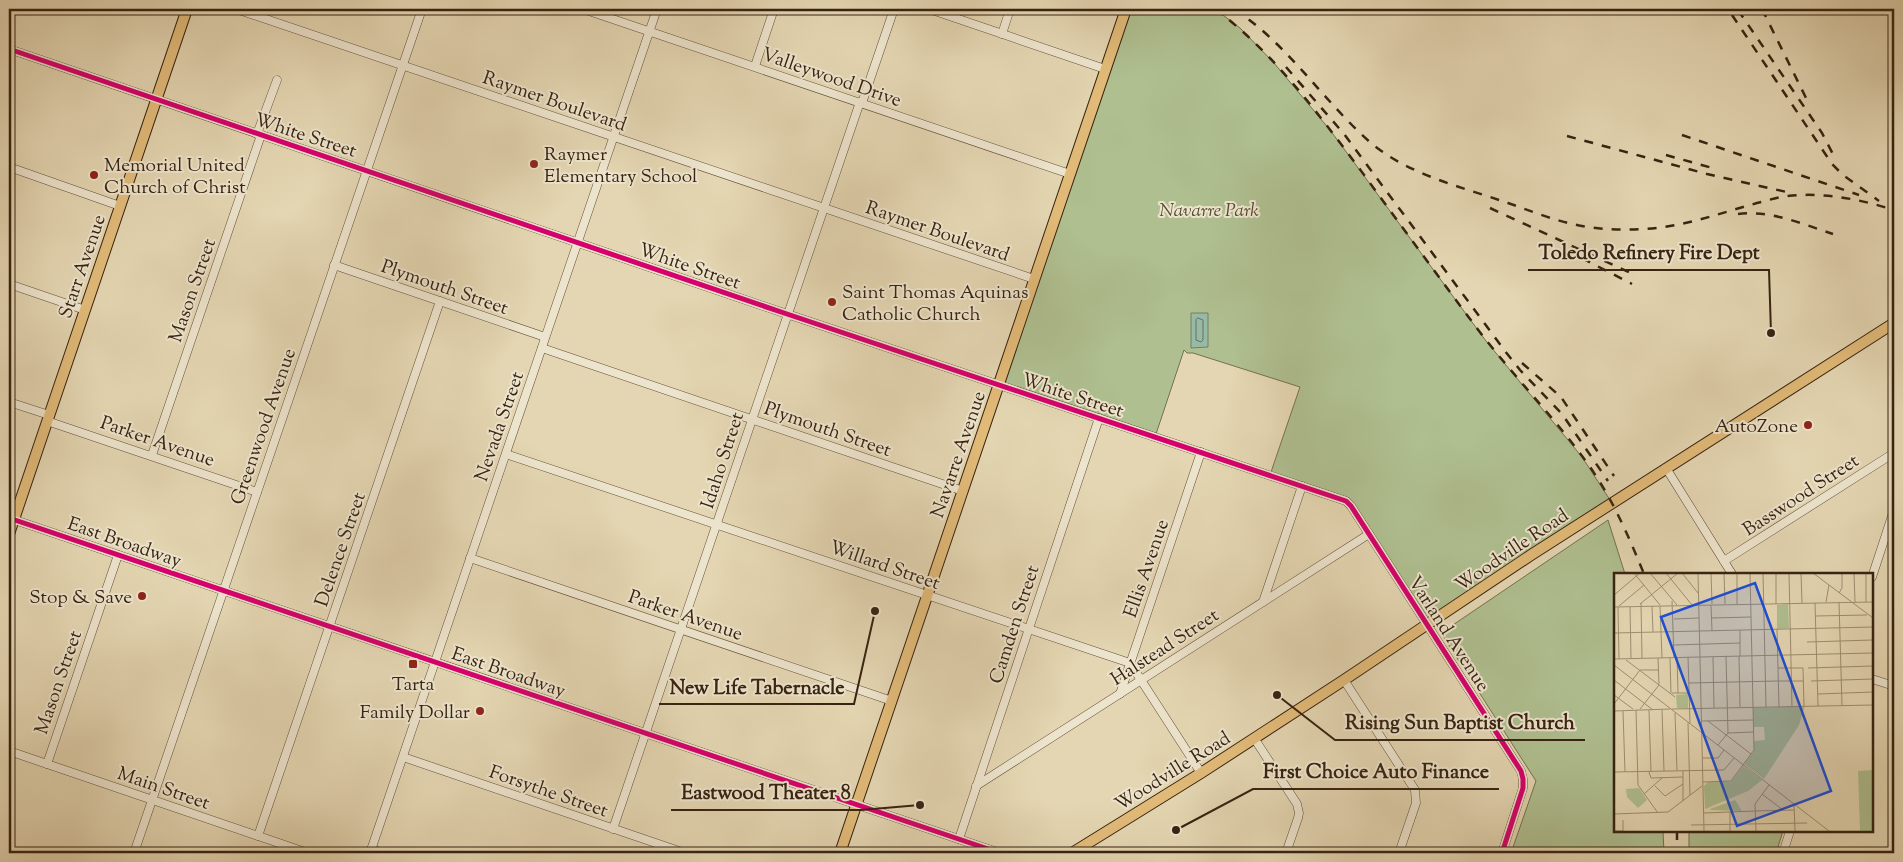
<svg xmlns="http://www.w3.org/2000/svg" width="1903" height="862" viewBox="0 0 1903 862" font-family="'Sorts Mill Goudy',serif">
	<rect width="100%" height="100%" fill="#e4d6b2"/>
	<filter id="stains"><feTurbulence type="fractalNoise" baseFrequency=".004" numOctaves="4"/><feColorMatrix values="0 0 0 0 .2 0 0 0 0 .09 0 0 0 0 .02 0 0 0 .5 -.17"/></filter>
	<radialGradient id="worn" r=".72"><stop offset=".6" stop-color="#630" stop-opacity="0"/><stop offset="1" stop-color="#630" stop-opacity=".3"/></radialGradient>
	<g fill="#afbf90" stroke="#737150">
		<path d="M1126,9h89l25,19 34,35 56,67 156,211 96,116 30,46 -184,122 -77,-119 -81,-31 30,-88 -107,-34h-6l-3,-3 -29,87 -157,-52z"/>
		<path d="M1608,520l17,54h-9v257h47l1,22h-153l25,-72 -95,-148z"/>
		<path d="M1689,831h94l-7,22h-87z"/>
	</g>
	<path fill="#97baa7" stroke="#717e6b" d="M1191,313h17v34l-17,1z"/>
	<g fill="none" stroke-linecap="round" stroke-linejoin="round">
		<path stroke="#676e5c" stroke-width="1" d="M1198,318l5,2v20l-2,2 -5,-2v-20z"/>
		<defs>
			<g id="minor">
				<path d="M236,9l798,270"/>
				<path d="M583,9l487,165"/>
				<path d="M929,9l176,60"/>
				<path d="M1002,34l8,-25"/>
				<path d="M9,49l778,265 559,187 5,5 170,265 2,8v9l-21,65"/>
				<path d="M755,66l19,-57"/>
				<path d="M862,103l32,-94"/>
				<path d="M257,134l20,-54"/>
				<path d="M9,167l111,39"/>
				<path d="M334,265l211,72"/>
				<path d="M9,284l76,26"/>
				<path d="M542,348l421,143"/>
				<path d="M9,402l40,13"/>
				<path d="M47,421l210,71"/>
				<path d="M506,454l624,209 71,110"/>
				<path d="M152,455l109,-320"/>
				<path d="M1666,468l66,106"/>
				<path d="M9,518l991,335"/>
				<path d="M470,558l422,143"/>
				<path d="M1724,561l170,-108"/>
				<path d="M1872,577l22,-67"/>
				<path d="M1263,602l39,-116"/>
				<path d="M1872,679l22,7"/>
				<path d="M1344,680l71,110 1,13 -17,50"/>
				<path d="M1120,694l81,-242"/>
				<path d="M1254,738l43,66 2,9 -1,5 -12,35"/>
				<path d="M9,751l299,102"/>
				<path d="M403,757l282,96"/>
				<path d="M47,764l71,-209"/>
				<path d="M976,786l393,-252"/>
				<path d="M613,829l247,-727"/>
				<path d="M258,836l182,-535"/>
				<path d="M959,839l140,-421"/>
				<path d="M371,849l13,4"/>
				<path d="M134,853l288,-844"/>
				<path d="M370,853l287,-844"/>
				<path d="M1783,853l7,-22"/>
				<path d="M1892,853l2,-5"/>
			</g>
			<g id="major">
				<path d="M9,534l178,-525"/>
				<path d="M840,853l286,-844"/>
				<path d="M1072,853l129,-80 143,-93 187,-125 363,-232"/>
			</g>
		</defs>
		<use href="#minor" stroke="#625039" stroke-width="9"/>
		<use href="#major" stroke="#372311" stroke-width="12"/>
		<use href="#minor" stroke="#ede4cd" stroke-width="8"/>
		<use href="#major" stroke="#e2bb79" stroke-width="10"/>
		<g stroke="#372311" stroke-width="2.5" stroke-dasharray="9 9" stroke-linecap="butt">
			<path d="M1215,9c58,43 101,102 144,159 38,52 76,104 114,155 37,50 81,93 117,144 23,33 39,70 54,107"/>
			<path d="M1234,9c54,35 89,92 137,134 38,32 91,44 137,60 26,9 52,20 80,24 18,3 37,3 56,2 37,-2 71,-14 106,-24 12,-3 24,-7 37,-9 37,-4 72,3 107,14"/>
			<path d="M1762,9l47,95"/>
			<path d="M1738,10l84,123 14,27"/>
			<path d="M1732,15l100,149 11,11 36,26"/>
			<path d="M1286,67l58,67 161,217 15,19 42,44 46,67"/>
			<path d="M1682,135l177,60"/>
			<path d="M1567,136l140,38 84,19"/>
			<path d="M1666,155l50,14"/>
			<path d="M1490,208l147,68"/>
			<path d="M1738,214c33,-4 64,10 95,20"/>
			<path d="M1566,250l66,34"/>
			<path d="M1522,363l39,34 53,79"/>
			<path d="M1677,831v22"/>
		</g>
		<defs>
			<g id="cycleway">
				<path d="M9,49l778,265 559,187 5,5 170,265 2,8v9l-21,65"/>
				<path d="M9,518l991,335"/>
			</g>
		</defs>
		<use href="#cycleway" stroke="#ede4cd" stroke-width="8"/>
		<use href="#cycleway" stroke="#d6006c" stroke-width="5"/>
	</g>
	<g fill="#8f2418" stroke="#ede4cd" stroke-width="2">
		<circle cx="534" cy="164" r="5"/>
		<circle cx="94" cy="175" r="5"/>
		<circle cx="832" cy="302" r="5"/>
		<circle cx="1808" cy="425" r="5"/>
		<circle cx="142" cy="596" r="5"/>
		<rect x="408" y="659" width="10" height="10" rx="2.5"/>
		<circle cx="480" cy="711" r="5"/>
	</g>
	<g text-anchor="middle" stroke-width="4" stroke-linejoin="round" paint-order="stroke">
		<g font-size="19" fill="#372311" stroke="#ede4cd">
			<text transform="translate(832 76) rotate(19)" y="7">Valleywood Drive</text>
			<text transform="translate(555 100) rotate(19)" y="7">Raymer Boulevard</text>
			<text transform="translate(306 134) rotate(18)" y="7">White Street</text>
			<text transform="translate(938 230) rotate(19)" y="7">Raymer Boulevard</text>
			<text transform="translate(690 265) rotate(19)" y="7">White Street</text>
			<text transform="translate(81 266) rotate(-71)" y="7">Starr Avenue</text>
			<text transform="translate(445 286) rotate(19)" y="7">Plymouth Street</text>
			<text transform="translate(191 290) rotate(-71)" y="7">Mason Street</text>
			<text transform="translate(1073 394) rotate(18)" y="7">White Street</text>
			<text transform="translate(262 426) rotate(-71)" y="7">Greenwood Avenue</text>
			<text transform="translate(498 426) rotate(-71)" y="7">Nevada Street</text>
			<text transform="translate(828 428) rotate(19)" y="7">Plymouth Street</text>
			<text transform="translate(158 440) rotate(19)" y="7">Parker Avenue</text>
			<text transform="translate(957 454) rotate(-71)" y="7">Navarre Avenue</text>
			<text transform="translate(721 460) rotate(-72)" y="7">Idaho Street</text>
			<text transform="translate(1800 494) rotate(-33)" y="7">Basswood Street</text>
			<text transform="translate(125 541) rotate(19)" y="7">East Broadway</text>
			<text transform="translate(339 549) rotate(-71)" y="7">Delence Street</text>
			<text transform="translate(1511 549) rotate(-34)" y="7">Woodville Road</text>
			<text transform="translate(885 564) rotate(19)" y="7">Willard Street</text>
			<text transform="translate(1145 568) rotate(-71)" y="7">Ellis Avenue</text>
			<text transform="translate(686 614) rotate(19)" y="7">Parker Avenue</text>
			<text transform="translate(1013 624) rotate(-72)" y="7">Camden Street</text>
			<text transform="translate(1450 633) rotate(57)" y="7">Varland Avenue</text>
			<text transform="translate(1164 646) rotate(-33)" y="7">Halstead Street</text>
			<text transform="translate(509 671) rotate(19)" y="7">East Broadway</text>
			<text transform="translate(57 682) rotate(-71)" y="7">Mason Street</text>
			<text transform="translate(1172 770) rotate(-32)" y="7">Woodville Road</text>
			<text transform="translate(164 787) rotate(19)" y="7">Main Street</text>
			<text transform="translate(549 790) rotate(19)" y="7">Forsythe Street</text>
		</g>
		<g font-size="19" fill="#372311" stroke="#ede4cd" text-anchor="start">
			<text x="544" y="160">Raymer<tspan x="544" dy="22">Elementary School</tspan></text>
			<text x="104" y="171">Memorial United<tspan x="104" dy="22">Church of Christ</tspan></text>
			<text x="842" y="298">Saint Thomas Aquinas<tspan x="842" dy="22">Catholic Church</tspan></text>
			<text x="1798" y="432" text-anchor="end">AutoZone</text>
			<text x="132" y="603" text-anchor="end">Stop &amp; Save</text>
			<text x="413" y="690" text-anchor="middle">Tarta</text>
			<text x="470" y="718" text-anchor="end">Family Dollar</text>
		</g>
		<g font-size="19" font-style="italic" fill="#554a31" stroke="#ede4cd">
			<text x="1209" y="216">Navarre Park</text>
		</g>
	</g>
	<g transform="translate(1614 573)">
		<rect width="259" height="259" fill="#e4d6b2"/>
		<path d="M174,31l1,24 -12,1v-24zM74,121v14h-11l-1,-13zM191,133l-6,19 -35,54 -20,-15 10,-13v-10l11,-1 -1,-13h-11v-19zM129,193l19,14 -14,11 -43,18 -1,-23 4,-4h23zM259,197v61h-13l-2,-60zM25,215l8,12 -9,8 -11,-11 -1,-8zM121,227l7,11 -31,-1 -1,-1z" fill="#afbf90"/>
		<path fill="none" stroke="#9f8e72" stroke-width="1" d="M20,0l26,32M36,0l27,32M52,0l26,32M68,0l16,20M84,0l6,258M97,0l1,31M110,0l1,31M123,0v31M149,0l3,134M162,0v31M175,0l3,134M187,0l1,30M199,0l60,45M240,0l1,29M252,0v29M225,20l3,-5v-15M0,22l26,-22M58,28l2,57M212,29l3,-17M225,29l3,104M27,30l1,55M201,30l3,103M26,31l38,-31M97,32l1,26M5,33l25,-21M38,33l1,26M46,33l2,52M0,34l259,-5M4,34l1,52M16,34l1,51M202,43l51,-1M97,45l40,-1M60,46l25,-1M163,56l2,78M126,57v26M0,60l259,-6M193,69l66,-2M60,72l66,-2M125,83l1,51M63,84l1,36M74,84l2,66M99,84l1,51M44,85l1,26M56,85l1,35M0,86l259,-6M12,87l49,37M0,92l215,166M164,95h25l1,38M194,95l65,-2M0,107l39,30M164,108h26M197,108l62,-2M75,110l89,-2M58,120h17M204,121l55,-2M0,122l19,14M0,131l26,-34h18M26,136l19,-24M58,136l201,-4M22,137l2,75 20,28M35,137l2,62M48,137l2,61M0,138l56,-2M9,138l2,61M61,140l2,57M88,148l51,-1M94,148l43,33M74,150l2,72M114,160l25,-1M104,172l10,-12 -2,-77M88,185h16l6,-8M69,198v30M0,199l110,-2 10,-12M35,199l2,6 32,-1M89,209l28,-1 23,-31 -4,-177M41,213l10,10 18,-12M30,221l18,-16M148,221l21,16M180,231l1,27M141,238l39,-1M90,240l51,-2M0,241l54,-2 34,-26M77,252l116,-2M0,258h9v-11M116,258v-19M142,258l-1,-27 14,-19"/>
		<path fill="#1d4ed8" fill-opacity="0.15" stroke="#1d4ed8" stroke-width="2.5" d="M141,10l76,208 -94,35 -76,-209z"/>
		<rect width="259" height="259" fill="none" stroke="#372311" stroke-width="2.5"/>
	</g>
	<path fill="none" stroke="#372311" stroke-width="2" d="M1771 333L1769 270H1528M875 611L854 704H659M1277 695L1335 740H1585M1176 830L1253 789H1499M920 805L861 810H671"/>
	<g fill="#372311" stroke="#ede4cd" stroke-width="2">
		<circle cx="1771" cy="333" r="5"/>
		<circle cx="875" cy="611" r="5"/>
		<circle cx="1277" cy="695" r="5"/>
		<circle cx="1176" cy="830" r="5"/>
		<circle cx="920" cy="805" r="5"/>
	</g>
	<g font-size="20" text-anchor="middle" font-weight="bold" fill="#372311" stroke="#ede4cd" stroke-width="4" stroke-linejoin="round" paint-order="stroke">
		<text x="1649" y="259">Toledo Refinery Fire Dept</text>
		<text x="757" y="694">New Life Tabernacle</text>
		<text x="1460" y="729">Rising Sun Baptist Church</text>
		<text x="1376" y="778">First Choice Auto Finance</text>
		<text x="766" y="799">Eastwood Theater 8</text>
	</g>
	<rect width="1903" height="862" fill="none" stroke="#e4d6b2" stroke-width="30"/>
	<rect x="10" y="10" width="1883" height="842" fill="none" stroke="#372311" stroke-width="2.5"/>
	<rect x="15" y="15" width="1873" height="832" fill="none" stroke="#372311"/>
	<rect width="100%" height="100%" filter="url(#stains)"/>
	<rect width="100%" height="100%" fill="url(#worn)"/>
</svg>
